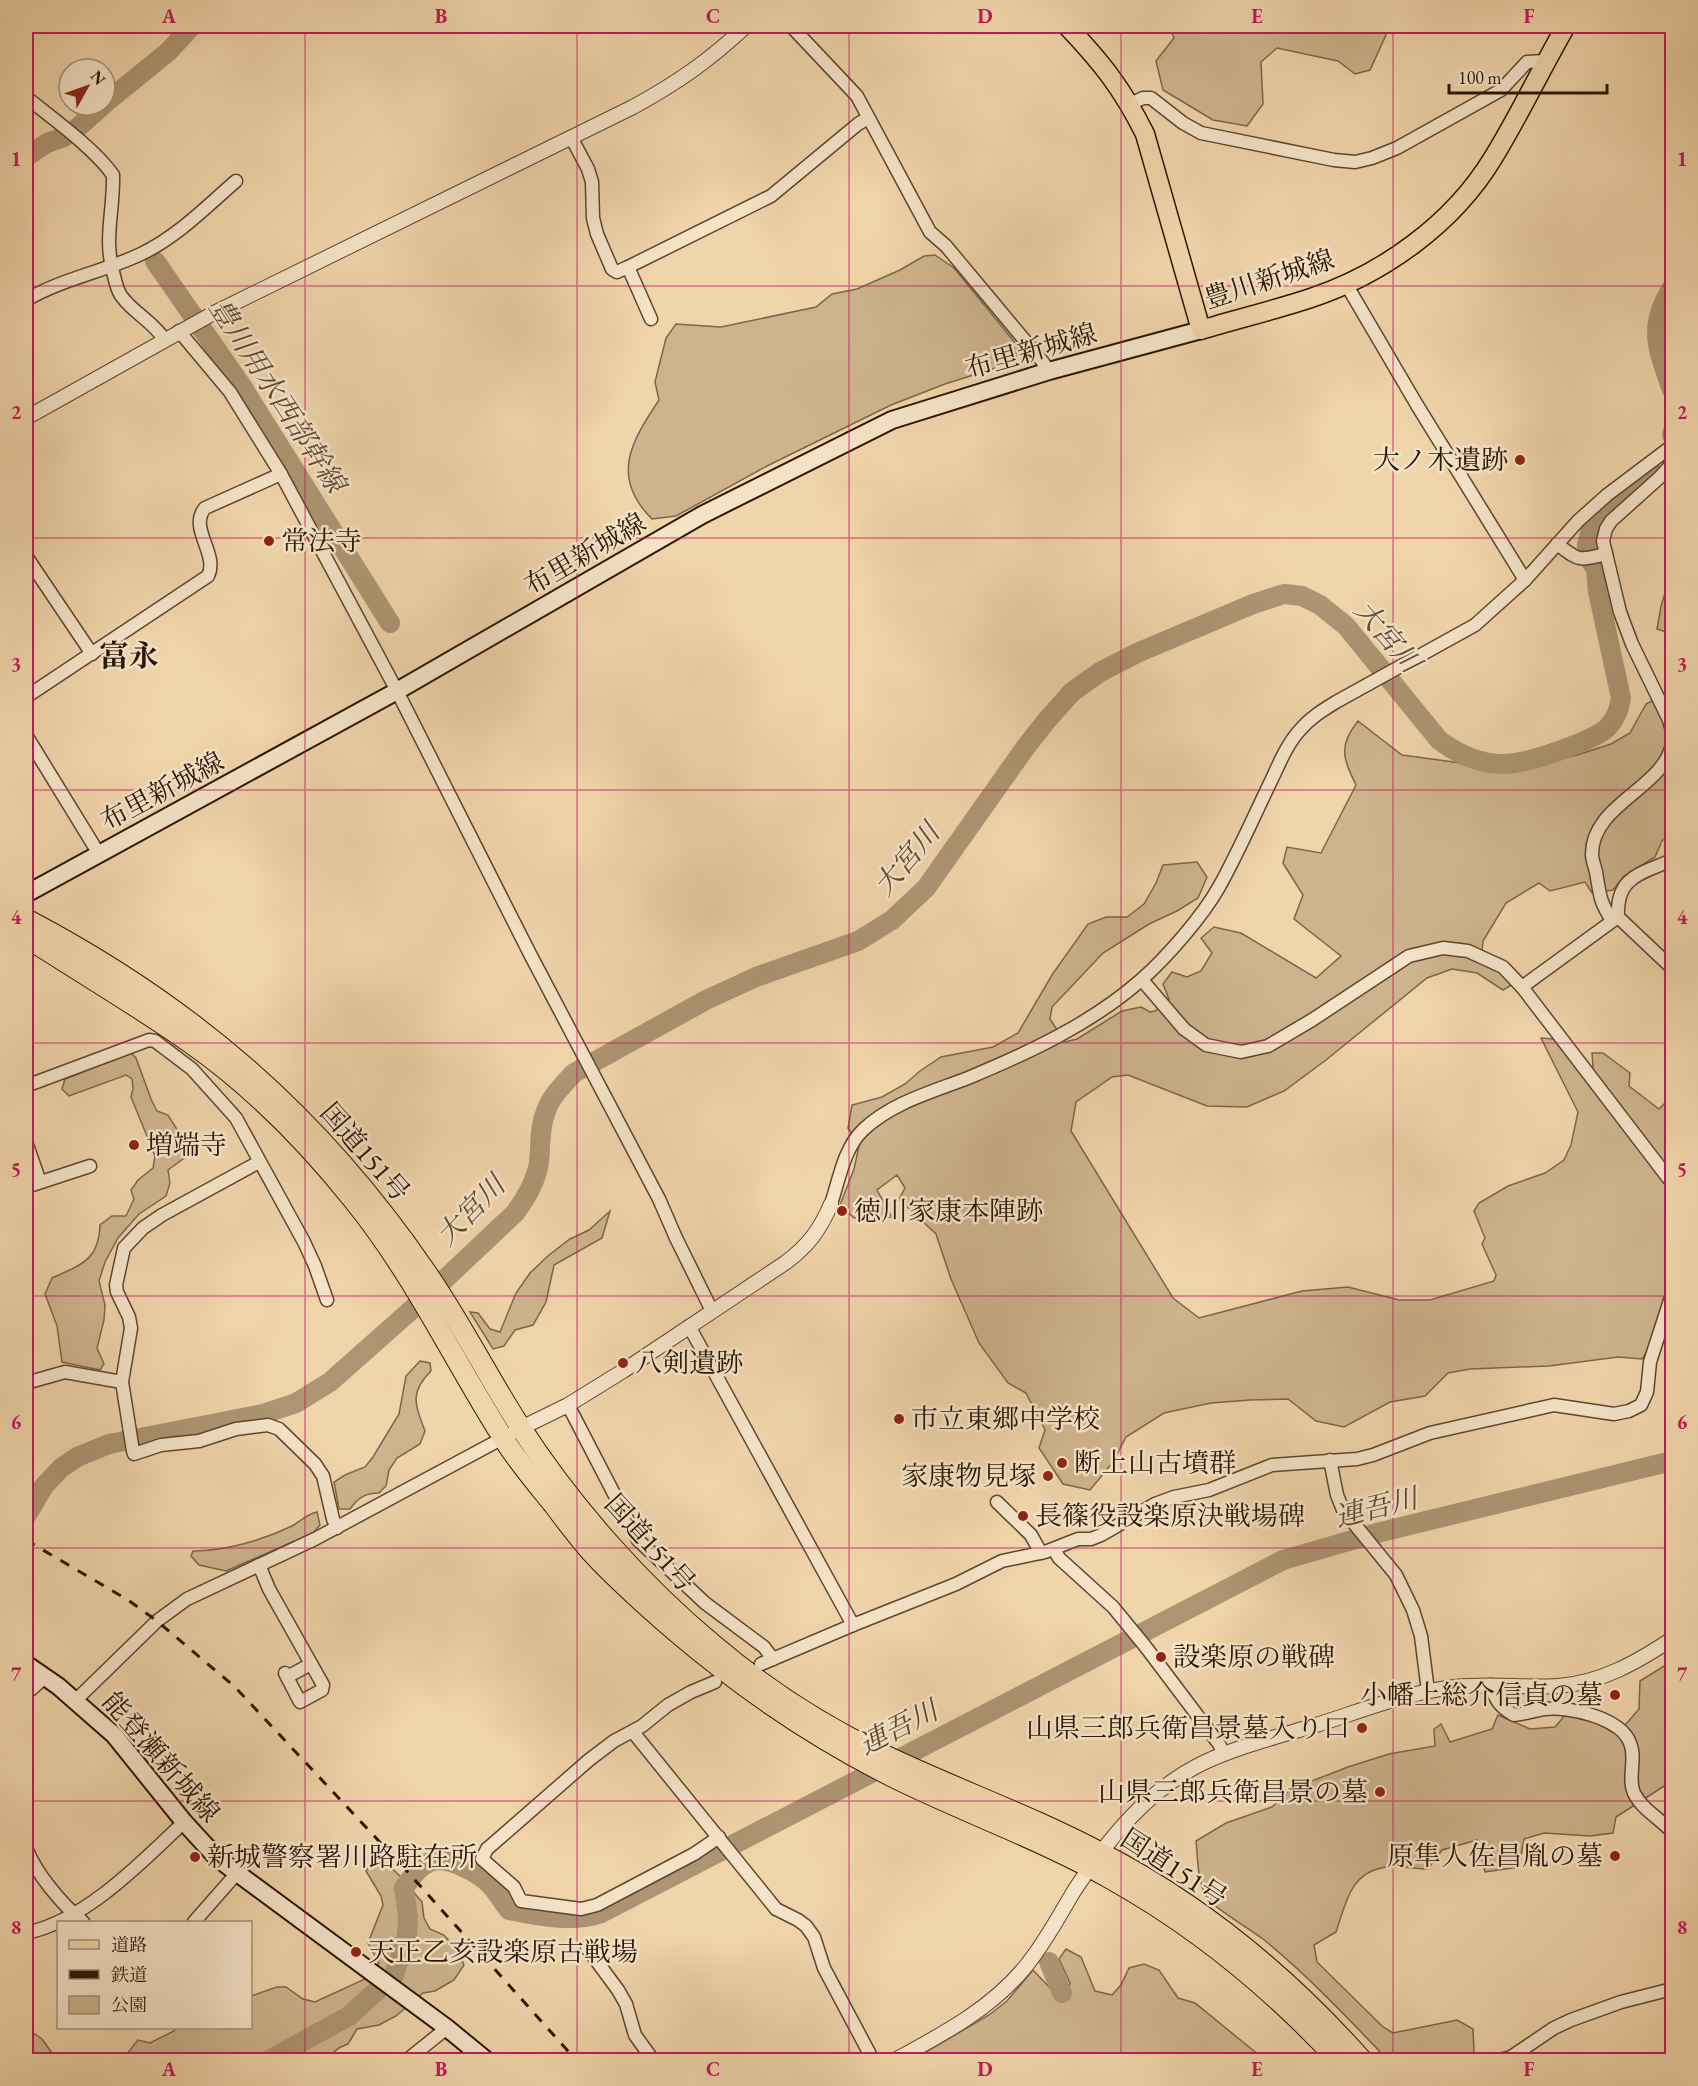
<svg xmlns="http://www.w3.org/2000/svg" width="1698" height="2086" viewBox="0 0 1698 2086" font-family="'EB Garamond','Noto Serif JP',serif">
	<rect width="100%" height="100%" fill="#f0d4aa"/>
	<filter id="stains"><feTurbulence type="fractalNoise" baseFrequency=".00333" numOctaves="4"/><feColorMatrix values="0 0 0 0 .2 0 0 0 0 .09 0 0 0 0 .02 0 0 0 .5 -.17"/></filter>
	<radialGradient id="worn" r=".72"><stop offset=".6" stop-color="#630" stop-opacity="0"/><stop offset="1" stop-color="#630" stop-opacity=".3"/></radialGradient>
	<g fill="#ceb48e" stroke="#7c664a" stroke-width="1.5">
		<path d="M1169,26h213l4,9 -16,35 -15,4 -17,-13 -61,-13 -16,14 2,42 -16,22 -34,-6 -50,-30 -7,-29 18,-23z"/>
		<path d="M935,255l19,13 63,77 -2,17 -70,22 -54,21 -124,61 -91,50 -24,3c-42,-42 -21,-77 7,-119l-4,-18 11,-44 10,-14 45,3 95,-20 16,-13 25,-5 43,-19 24,-14z"/>
		<path d="M1672,571v63l-15,-5 4,-23z"/>
		<path d="M1672,690v144l-10,7 -7,16 -31,19 -11,14 -21,3 -7,-11 -35,9 -11,-8 -33,20 -23,38 -2,22 22,10 10,11 -10,6 -26,-17 -25,-4 -25,9 -101,82 -42,31 -37,16 -40,-1 -79,-31 -16,2 -36,25 -5,29 102,167 26,20 103,-27 46,-4 51,13h31l64,-19 2,-6 -14,-31 3,-6 -11,-27 5,-8 29,-17 37,-13 19,-13 7,-15 7,-33 -37,-74 13,1 27,33 12,-5 -1,-14h11l27,20 -1,13 30,23 13,-13v192l-3,3 -16,52 -11,16 -24,-2 -69,9 -79,3 -22,4 -23,23 -35,6 -46,25 -28,-6 -28,-22 -38,1 -39,3 -47,10 -38,24 -13,25 -23,28 -27,-6 -24,-36 6,-18 -19,-37 -18,-10 -29,-40 -28,-64 -15,-45 -37,-35 6,-11 -8,-13 -20,15 15,27 -38,1 -14,-13 14,-36 5,-23 -11,-18 4,-23 30,-8 23,-13 15,-13 21,-14 52,-10 25,-14 34,-58 36,-51 18,-7h21l17,-13 12,-21 7,-18 34,-3 10,15 -9,21 -21,13 -28,13 -46,29 -51,54 -2,12 15,23 12,-3 45,-28 19,-4 9,5 5,-1 14,-12 -6,-15 9,-12 15,5 14,-6 11,-18 -11,-15 13,-11 27,6 75,45 25,-22 -47,-37 9,-24 -20,-32 4,-16 34,6 35,-68c-13,-27 -18,-39 2,-64l44,34 111,15 64,-15 34,-11 19,-11 16,-29z"/>
		<path d="M131,1053l5,5 15,41 6,12 11,4 20,32 -1,9 -19,14 2,13 -4,13 -27,18 -21,24 -13,24 -6,19 6,24 -1,15 -7,28 7,16 -4,6 -38,-8 -5,-36 -12,-32 7,-16c28,-13 47,-17 48,-53l12,-9h14l8,-17 -3,-9 7,-10 15,-12 2,-12 -24,-59 2,-8 -1,-10 -6,-4 -57,21 -7,-7 3,-10z"/>
		<path d="M610,1211l-8,27 -48,27 -8,37 -13,23 -18,5 -11,16 -11,3 -23,-37 8,1 12,16 10,3 16,-39 14,-20 19,-18 21,-16 19,-9z"/>
		<path d="M420,1361l10,2 1,8c-22,22 -16,33 -6,60l-5,13 -23,14 -8,12 -3,16 -7,7c-14,0 -21,5 -29,16h-11l-5,-27 11,-7 20,-8 8,-10 26,-43 7,-38z"/>
		<path d="M317,1512l3,13 -7,8 -87,38 -27,-6 -8,-9 2,-5c33,0 70,-11 99,-25 9,-5 15,-12 25,-14z"/>
		<path d="M1672,1661v120l-56,36 -3,16 -23,3 -46,-3 -20,6 -5,28 -34,5 -8,-32 -35,10 -14,19c-13,0 -29,-4 -42,-2 -36,5 -40,36 -50,65l-22,13 3,17 66,65 10,6 64,-13 16,9 1,23 -18,8h-65l-6,-3c-39,-41 -78,-82 -122,-118 -13,-10 -46,-29 -55,-40 -11,-16 -10,-40 -12,-58l30,-18 46,-16 19,-18 57,-22 41,-13 46,-8 -1,-17 7,-5 9,18 42,-13 6,-14 32,14 25,-2 11,-13 29,8 19,11 13,-10 12,-14 1,-28z"/>
		<path d="M377,1855l23,21 22,26 2,16 6,11 14,6 14,16 6,14 -10,15 -19,11 -12,2 -27,23 -17,9 -22,4 -9,15 -9,4 -15,12h-202l16,-20 12,3 24,-12 2,-3h74l1,-32 26,-9h9l17,12 12,3 50,-23 14,-16 -11,-20 15,-38 -2,-9 -15,-25z"/>
		<path d="M1066,1949l15,8 14,34 17,4 9,-10 8,-17 15,-4 15,6 19,28 17,5 70,57h-353l77,-45 18,-14 26,-31 21,22 13,4 3,-13 -11,-24z"/>
		<path d="M35,2034l7,5 15,21h-31v-18z"/>
	</g>
	<g fill="none" stroke-linecap="round" stroke-linejoin="round">
		<g stroke="#ad9472" stroke-width="20">
			<path d="M105,103l63,-51 24,-26"/>
			<path d="M26,157l21,-14 17,-6 11,-7 28,-25"/>
			<path d="M155,261l88,127 147,235"/>
			<path d="M1672,288c-25,39 -14,62 0,102"/>
			<path d="M1672,435v-2"/>
			<path d="M26,1516l18,-30 17,-18 16,-11 32,-13 154,-30 33,-11 34,-21 97,-86 88,-83c11,-15 21,-31 24,-51 2,-18 0,-34 7,-51 5,-15 18,-27 28,-38l132,-73 50,-23 102,-36 34,-21 34,-32 99,-140 22,-28 25,-28 28,-20 37,-19 116,-49 31,-10 18,2 18,9 26,21 93,114c20,15 40,24 64,24 20,1 92,-23 105,-37 8,-9 11,-17 13,-29l-23,-106 -2,-23 -4,-6 -5,-18 6,-23 13,-16 47,-34"/>
			<path d="M1049,1962l13,31"/>
			<path d="M269,2060l80,-44 45,-41 13,-40 1,-18 -4,-29c8,-11 14,-21 26,-26 17,-7 52,12 63,26 6,7 10,15 16,22 29,6 65,13 92,3l682,-353 94,-27 295,-72"/>
		</g>
		<defs>
			<g id="minor">
				<path d="M791,26l66,70 73,136 16,14 96,115 7,10"/>
				<path d="M26,97c26,21 68,51 87,78 1,36 -10,64 1,101 2,7 3,15 8,21 12,16 31,25 42,42"/>
				<path d="M1130,104l13,-6h8l32,25 18,10 133,27 21,2 17,-4 25,-10 104,-58 26,-28 18,-1"/>
				<path d="M571,137l17,32 4,13 1,36 4,16 15,35 5,3 11,-5 23,52"/>
				<path d="M628,267l143,-71 87,-72 10,-6"/>
				<path d="M1346,284l71,121 108,175"/>
				<path d="M26,300c38,-22 77,-28 115,-46 36,-17 65,-47 95,-73"/>
				<path d="M179,331l51,61 51,82 116,217 133,263 129,245 17,39 36,73"/>
				<path d="M1671,448l-1,18 -11,12 -48,43 -5,8 -3,12 17,71 12,32 37,76 3,11"/>
				<path d="M1557,544c23,17 20,17 49,10"/>
				<path d="M26,556l66,98"/>
				<path d="M26,697l182,-121c11,-22 -20,-48 -3,-68l76,-34"/>
				<path d="M26,735l73,119"/>
				<path d="M1618,917c-2,-41 23,-43 54,-57"/>
				<path d="M1612,920c-13,-19 -12,-26 -16,-48 -1,-5 -4,-12 -4,-18 0,-50 72,-66 80,-110"/>
				<path d="M1142,980l42,49 22,16 35,7 27,-6 44,-26 97,-64 34,-8 25,3 35,16 19,20 150,196"/>
				<path d="M1522,987l96,-70 54,51"/>
				<path d="M26,1086l123,-46 6,1 37,28 44,49 68,124 11,24 12,34"/>
				<path d="M26,1142l14,40"/>
				<path d="M259,1162l-97,53 -19,13 -19,20 -8,37 1,7 12,25 2,11 -9,54 11,69 1,3 27,-9 38,-4 37,-12 32,-4 11,4 36,35 8,12 10,43 4,9"/>
				<path d="M26,1187l64,-21"/>
				<path d="M831,1204c8,-24 13,-56 32,-74 28,-27 69,-38 105,-52 60,-25 123,-54 173,-98 26,-23 61,-63 78,-93 19,-34 35,-71 52,-106 8,-17 16,-37 29,-51 10,-12 23,-20 36,-28l139,-77 50,-45 53,-59 29,-26 65,-49"/>
				<path d="M689,1326l164,299"/>
				<path d="M26,1383l39,-11 57,10"/>
				<path d="M568,1405l70,135 67,63 59,44 9,12"/>
				<path d="M1330,1460l7,35 6,15 53,65 17,35 8,26 7,55"/>
				<path d="M997,1502l34,33 10,18"/>
				<path d="M1054,1549l5,9 54,49 32,39 74,98 5,10"/>
				<path d="M259,1565l10,24 54,96 -1,5 -22,12 -13,-25"/>
				<path d="M761,1664l92,-39 103,-41 46,-23 43,-9 33,-13h13l10,-4 54,-31 19,-7 35,-7 63,-25 85,-6 16,-4 57,-22 124,-28 60,9 15,-3 12,-6 6,-13 3,-30 22,-68"/>
				<path d="M285,1673l2,4 24,-13"/>
				<path d="M715,1682l-24,10 -23,13 -26,21 -28,15 -25,19 -102,89 -5,10 32,28 7,14 60,8 16,-4 97,-51 25,-17"/>
				<path d="M1491,1685c4,15 9,22 23,30 11,-1 21,-5 31,-6 24,-3 76,9 85,34 7,16 -3,34 4,50 8,17 27,26 38,39"/>
				<path d="M26,1694l20,-18"/>
				<path d="M76,1700l81,-79 30,-22 128,-60 188,-101"/>
				<path d="M633,1732l143,177 22,11 8,6 8,11 10,31 49,92"/>
				<path d="M26,1848c11,27 35,55 57,74"/>
				<path d="M194,1922l43,-49"/>
				<path d="M26,1933c59,-12 115,-70 158,-111"/>
				<path d="M587,1948l31,42 8,14 9,31 18,25"/>
				<path d="M407,2060l40,-32"/>
				<path d="M1500,2060l11,-3 43,-29 17,-8 50,-18 51,-13"/>
			</g>
			<g id="tertiary">
				<path d="M26,418l186,-104 421,-207c44,-24 77,-47 113,-81"/>
				<path d="M515,1431l53,-26 55,-34 162,-108c23,-17 35,-33 46,-59"/>
				<path d="M895,2060c48,-26 96,-51 131,-94 19,-23 33,-50 48,-75 34,-52 74,-102 131,-129 34,-16 75,-26 111,-37 45,-14 92,-33 139,-38 34,-4 69,1 103,-1 43,-3 79,-24 114,-47"/>
			</g>
			<g id="secondary">
				<path d="M26,894l371,-203 305,-176 190,-95 157,-49 152,-41"/>
				<path d="M26,1664l32,22 56,49 70,87 33,36 230,170 39,32"/>
			</g>
			<path id="primary" d="M1067,26c35,37 55,62 78,108l56,196c36,-11 74,-20 110,-32 72,-24 142,-74 182,-140 26,-42 48,-89 73,-132"/>
			<g id="trunk">
				<path d="M26,919c166,87 293,197 400,353 34,49 61,103 93,153 52,81 123,161 197,222 50,42 107,79 166,107 73,35 150,62 221,100 98,51 186,124 259,206"/>
				<path d="M26,937c54,35 110,68 163,105 63,44 118,100 165,159 60,74 100,160 151,240 14,22 31,42 48,63 12,16 25,33 38,48 26,28 55,54 84,79 68,58 140,107 220,147 71,35 147,62 216,101 84,47 162,111 227,181"/>
			</g>
		</defs>
		<use href="#minor" stroke="#5c462e" stroke-width="15"/>
		<use href="#tertiary" stroke="#5c462e" stroke-width="16"/>
		<use href="#secondary" stroke="#2a1705" stroke-width="20"/>
		<use href="#primary" stroke="#2a1705" stroke-width="21"/>
		<use href="#trunk" stroke="#2a1705" stroke-width="22"/>
		<use href="#minor" stroke="#f5e3c8" stroke-width="12"/>
		<use href="#tertiary" stroke="#f5e3c8" stroke-width="14"/>
		<use href="#secondary" stroke="#f5e3c8" stroke-width="16"/>
		<use href="#primary" stroke="#f0d4aa" stroke-width="18"/>
		<use href="#trunk" stroke="#f0d4aa" stroke-width="20"/>
		<path stroke="#2a1705" stroke-width="3" stroke-dasharray="10 10" stroke-linecap="butt" d="M26,1540l102,60 29,21 78,66 170,182 171,191"/>
	</g>
	<path fill="none" stroke="#c2185b" stroke-width="1.5" stroke-opacity="0.55" d="M305,26v2034M577,26v2034M849,26v2034M1121,26v2034M1393,26v2034M26,286h1646M26,538h1646M26,790h1646M26,1043h1646M26,1296h1646M26,1548h1646M26,1801h1646"/>
	<g fill="#8f2418" stroke="#f5e3c8" stroke-width="2">
		<circle cx="1520" cy="460" r="6"/>
		<circle cx="269" cy="541" r="6"/>
		<circle cx="134" cy="1145" r="6"/>
		<circle cx="842" cy="1211" r="6"/>
		<circle cx="623" cy="1363" r="6"/>
		<circle cx="899" cy="1419" r="6"/>
		<circle cx="1062" cy="1463" r="6"/>
		<circle cx="1048" cy="1476" r="6"/>
		<circle cx="1023" cy="1516" r="6"/>
		<circle cx="1161" cy="1657" r="6"/>
		<circle cx="1615" cy="1695" r="6"/>
		<circle cx="1362" cy="1728" r="6"/>
		<circle cx="1380" cy="1792" r="6"/>
		<circle cx="1615" cy="1856" r="6"/>
		<circle cx="195" cy="1857" r="6"/>
		<circle cx="356" cy="1952" r="6"/>
	</g>
	<g text-anchor="middle" stroke-width="5" stroke-linejoin="round" paint-order="stroke">
		<g font-size="27" fill="#2a1705" stroke="#f5e3c8">
			<text transform="translate(1269 279) rotate(-18)" y="9">豊川新城線</text>
			<text transform="translate(1031 351) rotate(-16)" y="9">布里新城線</text>
			<text transform="translate(585 554) rotate(-30)" y="9">布里新城線</text>
			<text transform="translate(162 791) rotate(-28)" y="9">布里新城線</text>
			<text transform="translate(365 1152) rotate(49)" y="9">国道151号</text>
			<text transform="translate(650 1543) rotate(48)" y="9">国道151号</text>
			<text transform="translate(161 1757) rotate(49)" y="9">能登瀬新城線</text>
			<text transform="translate(1174 1868) rotate(33)" y="9">国道151号</text>
		</g>
		<g font-size="27" fill="#2a1705" stroke="#f5e3c8" text-anchor="start">
			<text x="1508" y="469" text-anchor="end">大ノ木遺跡</text>
			<text x="281" y="550">常法寺</text>
			<text x="146" y="1154">増端寺</text>
			<text x="854" y="1220">徳川家康本陣跡</text>
			<text x="635" y="1372">八剣遺跡</text>
			<text x="911" y="1428">市立東郷中学校</text>
			<text x="1074" y="1472">断上山古墳群</text>
			<text x="1036" y="1485" text-anchor="end">家康物見塚</text>
			<text x="1035" y="1525">長篠役設楽原決戦場碑</text>
			<text x="1173" y="1666">設楽原の戦碑</text>
			<text x="1603" y="1704" text-anchor="end">小幡上総介信貞の墓</text>
			<text x="1350" y="1737" text-anchor="end">山県三郎兵衛昌景墓入り口</text>
			<text x="1368" y="1801" text-anchor="end">山県三郎兵衛昌景の墓</text>
			<text x="1603" y="1865" text-anchor="end">原隼人佐昌胤の墓</text>
			<text x="207" y="1866">新城警察署川路駐在所</text>
			<text x="368" y="1961">天正乙亥設楽原古戦場</text>
		</g>
		<g font-size="28" font-style="italic" fill="#5e4931" stroke="#f5e3c8">
			<text transform="translate(278 395) rotate(57)" y="10">豊川用水西部幹線</text>
			<text transform="translate(1388 636) rotate(49)" y="10">大宮川</text>
			<text transform="translate(906 859) rotate(-50)" y="10">大宮川</text>
			<text transform="translate(470 1210) rotate(-46)" y="10">大宮川</text>
			<text transform="translate(1376 1507) rotate(-14)" y="10">連吾川</text>
			<text transform="translate(898 1727) rotate(-27)" y="10">連吾川</text>
		</g>
		<g font-size="30" font-weight="bold" fill="#2a1705" stroke="#f5e3c8">
			<text x="129" y="666">富永</text>
		</g>
	</g>
	<rect width="1698" height="2086" fill="none" stroke="#f0d4aa" stroke-width="66"/>
	<rect x="57" y="1921" width="195" height="108" fill="#f5e3c8" stroke="#a4917a" stroke-width="1.5"/>
	<rect x="69" y="1940" width="30" height="9" fill="#f0d4aa" stroke="#a4917a" stroke-width="1.5"/>
	<text x="111" y="1951" font-size="18" fill="#2a1705">道路</text>
	<rect x="69" y="1970" width="30" height="9" fill="#2a1705" stroke="#a4917a" stroke-width="1.5"/>
	<text x="111" y="1981" font-size="18" fill="#2a1705">鉄道</text>
	<rect x="69" y="1996" width="30" height="18" fill="#ceb48e" stroke="#a4917a" stroke-width="1.5"/>
	<text x="111" y="2011" font-size="18" fill="#2a1705">公園</text>
	<g transform="translate(87 87) rotate(50)"><circle r="28" fill="#f5e3c8" stroke="#a4917a" stroke-width="1.5"/>
	<path d="M0-4.5L10 22L0 15L-10 22Z" fill="#8f2418"/>
	<text y="-9" font-size="16" font-weight="bold" text-anchor="middle" fill="#2a1705">N</text>
	</g>
	<path d="M1449 84v9h158v-9" fill="none" stroke="#2a1705" stroke-width="3"/>
	<text x="1458" y="84" font-size="18" fill="#2a1705" stroke="#f5e3c8" stroke-width="4.5" paint-order="stroke">100 m</text>
	<rect x="33" y="33" width="1632" height="2020" fill="none" stroke="#c2185b" stroke-width="2"/>
	<g font-size="20" text-anchor="middle" font-weight="bold" fill="#c2185b">
		<text x="169" y="23">A</text>
		<text x="441" y="23">B</text>
		<text x="713" y="23">C</text>
		<text x="985" y="23">D</text>
		<text x="1257" y="23">E</text>
		<text x="1529" y="23">F</text>
		<text x="16" y="166">1</text>
		<text x="1682" y="166">1</text>
		<text x="16" y="419">2</text>
		<text x="1682" y="419">2</text>
		<text x="16" y="671">3</text>
		<text x="1682" y="671">3</text>
		<text x="16" y="924">4</text>
		<text x="1682" y="924">4</text>
		<text x="16" y="1176">5</text>
		<text x="1682" y="1176">5</text>
		<text x="16" y="1429">6</text>
		<text x="1682" y="1429">6</text>
		<text x="16" y="1681">7</text>
		<text x="1682" y="1681">7</text>
		<text x="16" y="1934">8</text>
		<text x="1682" y="1934">8</text>
		<text x="169" y="2076">A</text>
		<text x="441" y="2076">B</text>
		<text x="713" y="2076">C</text>
		<text x="985" y="2076">D</text>
		<text x="1257" y="2076">E</text>
		<text x="1529" y="2076">F</text>
	</g>
	<rect width="100%" height="100%" filter="url(#stains)"/>
	<rect width="100%" height="100%" fill="url(#worn)"/>
</svg>
